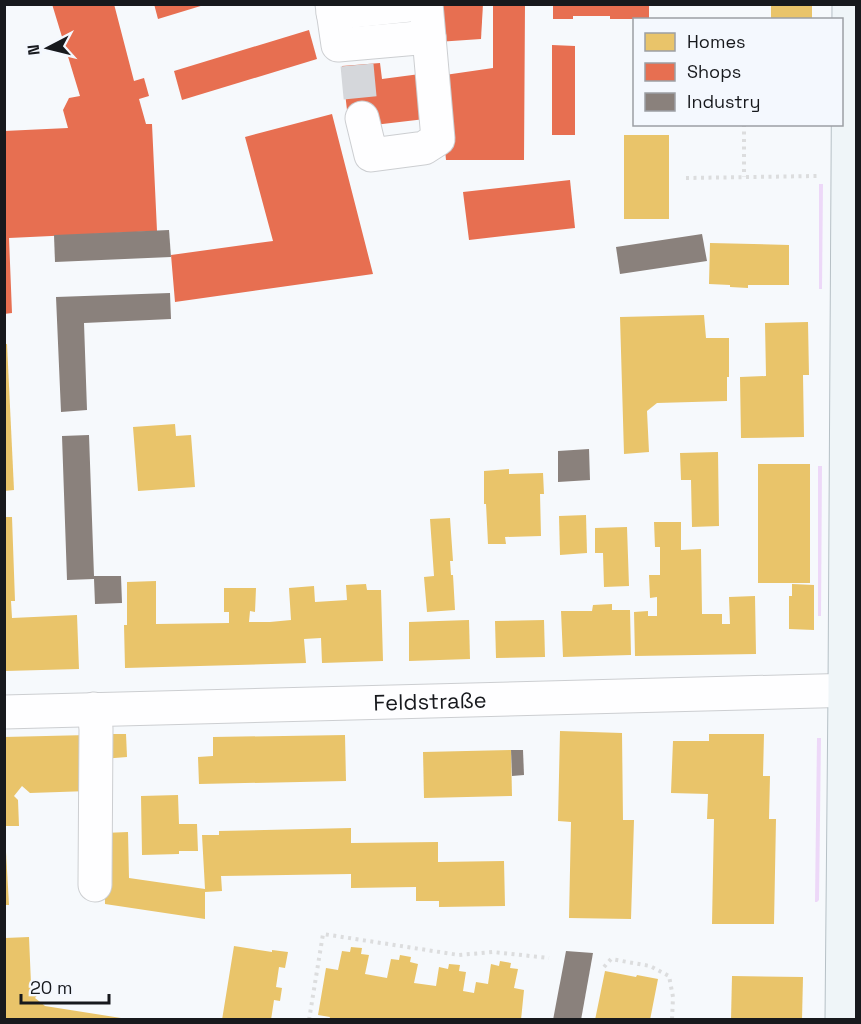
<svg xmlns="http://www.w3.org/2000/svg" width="861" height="1024" viewBox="0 0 861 1024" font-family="'Space Grotesk',sans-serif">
	<rect width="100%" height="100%" fill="#f6f9fc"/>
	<g fill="#edd8f8">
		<path d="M819,184h4l-1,105h-3z"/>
		<path d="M818,466h4l-1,150h-3z"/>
		<path d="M817,738h4l-2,162 -2,2h-2z"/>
	</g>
	<g fill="#e9c46a">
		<rect x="771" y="5" width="41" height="13"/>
		<rect x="624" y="135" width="45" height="84"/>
		<path d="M710,243l79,2v40h-41v3l-18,-1v-2l-21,-1z"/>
		<path d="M704,315l2,23h23v39h-2v24l-70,2 -10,8 2,41 -25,2 -4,-137z"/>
		<path d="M808,322l1,53h-6l1,62 -63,1 -1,-61 26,-1 -1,-53z"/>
		<path d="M4,344h3l7,146 -10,1z"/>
		<path d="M175,424l1,12 15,-1 4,52 -57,4 -5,-64z"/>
		<path d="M718,452l1,74 -27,1 -1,-47h-10l-1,-27z"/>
		<rect x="758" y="464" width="52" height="119"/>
		<path d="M509,469v5l34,-1 1,21h-4l1,42 -36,1 1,7h-18l-2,-40h-2v-33z"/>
		<path d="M586,515l1,38 -27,2 -1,-39z"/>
		<path d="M5,517h7l3,84h-4l1,17 65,-3 2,54 -74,2z"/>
		<path d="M450,518l3,43h-3l1,14h2l2,35 -28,2 -3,-35 10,-1 -4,-57z"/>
		<path d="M654,522h27v28l20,-1 1,65h20v10h8l-1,-27 26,-1 1,58 -121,2 -1,-44 14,-1v5h9v-19l-7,1 -1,-23h11v-28h-5z"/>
		<path d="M627,527l2,59 -25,1 -1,-34h-8v-25z"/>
		<path d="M156,581v43l73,-1v-11h-5v-24h32l-1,24 -5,-1 -1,11h21l21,-2 -2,-32 25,-2 1,16 32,-2 -1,-15 20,-1 1,6h14l2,71 -61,2 -1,-25 -17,1 2,24 -181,5 -1,-43h3v-43z"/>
		<path d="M792,584l22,1v45l-25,-1v-33h3z"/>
		<path d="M612,604v6h18l1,45 -68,2 -2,-46h31l1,-6z"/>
		<path d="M469,620l1,39 -61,2v-39z"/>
		<path d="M544,620l1,37 -49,1 -1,-37z"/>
		<path d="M560,731l62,2 1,87h11l-3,99 -62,-1 2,-96 -13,-1z"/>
		<path d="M101,734h25l1,23 -25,2z"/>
		<path d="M709,734h55l-1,42h7l-1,43h7l-2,105h-62l2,-105h-7l1,-25 -37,-1 2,-52h36z"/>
		<path d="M88,735l1,56 -59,2 -8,-7 -8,10 4,4 1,26h-15v-89z"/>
		<path d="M345,735l1,46 -147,3 -1,-27 15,-1v-19z"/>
		<path d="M511,750l1,46 -88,2 -1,-46z"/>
		<path d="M178,795l1,29h18l1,27h-19v3l-37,1 -1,-59z"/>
		<path d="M351,828v15l87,-1v20l66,-1 1,45 -66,1v-6h-23v-14l-65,1v-14l-130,2 1,15 -17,1v27l-100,-15 -1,-71 24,-1 1,46 76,11 -3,-54h17v-4z"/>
		<path d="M4,852h2l3,53h-5z"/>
		<path d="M29,937l2,47 9,8 -5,6 10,8 76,12v2h-116v-82z"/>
		<path d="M234,946l38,6v-2l16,2 -3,16 -6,-1 -3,20 6,1 -2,13 -6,-1 -3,20h-49z"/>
		<path d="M351,947l11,1 -1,6 8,1 -4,19 22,4 4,-19 8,1 1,-5 11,2 -1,5 8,2 -4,19 22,3 3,-19 9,2 1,-5 11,1 -1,6 7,1 -3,19 11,2 2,-11 12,2 3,-20 8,2 1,-5 11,2 -1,5 8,1 -4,19 10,2 -3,30h-192l1,-3 -12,-2 8,-47 12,2 4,-19 8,1z"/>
		<path d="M605,971l31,6 1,-2 21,4 -8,41h-55z"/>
		<path d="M732,976l71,1 -1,43h-71z"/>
	</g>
	<g fill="#e76f51">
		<path d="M52,4h62l20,77 10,-3 5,18 -10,3 7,25h6l5,107 -148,7 3,75 -8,1v-183l64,-3 -5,-18 6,-12 11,-2z"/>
		<path d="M154,4h50v1l-46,14z"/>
		<path d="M434,4h49l-2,35 -44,3z"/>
		<path d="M493,4h32l-1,156h-78l-8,-84 55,-8z"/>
		<path d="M553,4h96v15h-39v-3h-37v3h-20z"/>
		<path d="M309,30l8,29 -135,41 -8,-29z"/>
		<path d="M552,45l23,1v89h-23z"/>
		<path d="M380,63l2,16 38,-5 5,45 -51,6 -26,-6 -6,-53z"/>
		<path d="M332,114l41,160 -198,28 -4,-47 102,-14 -28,-104z"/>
		<path d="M570,180l5,48 -106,12 -6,-48z"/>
	</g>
	<g fill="#8a817c">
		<path d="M169,230l2,27 -116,5 -1,-27z"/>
		<path d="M702,234l5,27 -87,13 -4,-27z"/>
		<path d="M170,293l1,26 -87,4 3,87 -26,2 -5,-115z"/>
		<path d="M89,435l5,141h27l1,27 -27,1 -1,-25 -27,1 -5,-144z"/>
		<path d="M589,449l1,31 -32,2v-31z"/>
		<path d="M511,750h12l1,25 -12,1z"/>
		<path d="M566,951l27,2 -12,67h-28z"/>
	</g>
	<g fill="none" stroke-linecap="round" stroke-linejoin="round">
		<path stroke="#d5d7db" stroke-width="33" stroke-dasharray="33 16" stroke-linecap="butt" d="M357,65l5,53"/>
		<defs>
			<g id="minor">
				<path d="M332,4l6,41 91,-8 -3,-33"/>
				<path d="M333,13l86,-9"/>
				<path d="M362,118l9,37 53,-7 14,-9 -9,-102"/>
				<path d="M94,709l2,20 -1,156"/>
				<path id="s1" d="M4,712l852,-22"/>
			</g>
			<path id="major" d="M842,1020l3,-330 4,-686"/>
		</defs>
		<use href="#minor" stroke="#ccced1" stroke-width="35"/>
		<use href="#major" stroke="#b6c0c6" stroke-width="35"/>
		<g stroke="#dcddde" stroke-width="4" stroke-dasharray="3 4.5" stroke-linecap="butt">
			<path d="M744,124v53"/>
			<path d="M686,178l131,-2"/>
			<path d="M604,967l7,-8 39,7 19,10 4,21 -1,23"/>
			<path d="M309,1020l14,-86 136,21 34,-3 56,6"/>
		</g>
		<use href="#minor" stroke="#fefeff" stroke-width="33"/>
		<use href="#major" stroke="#eff5f8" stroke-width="33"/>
	</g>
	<g text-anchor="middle" stroke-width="6" stroke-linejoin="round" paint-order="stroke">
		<g font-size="22" fill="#17191d" stroke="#f4f8fe">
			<text dy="8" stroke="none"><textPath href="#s1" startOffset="426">Feldstraße</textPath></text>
		</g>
	</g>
	<rect width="861" height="1024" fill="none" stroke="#17191d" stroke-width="12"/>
	<rect x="633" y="18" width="210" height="108" fill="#f4f8fe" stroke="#9c9fa4" stroke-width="1.5"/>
	<rect x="645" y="33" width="30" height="18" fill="#e9c46a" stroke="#9c9fa4" stroke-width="1.5"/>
	<text x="687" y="48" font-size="18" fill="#17191d">Homes</text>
	<rect x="645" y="63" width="30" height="18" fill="#e76f51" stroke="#9c9fa4" stroke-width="1.5"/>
	<text x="687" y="78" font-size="18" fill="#17191d">Shops</text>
	<rect x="645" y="93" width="30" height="18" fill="#8a817c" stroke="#9c9fa4" stroke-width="1.5"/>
	<text x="687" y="108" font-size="18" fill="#17191d">Industry</text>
	<g transform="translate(48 48) rotate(263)" stroke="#f4f8fe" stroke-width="4.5" paint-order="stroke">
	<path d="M0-4.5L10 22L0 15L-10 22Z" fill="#17191d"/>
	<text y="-9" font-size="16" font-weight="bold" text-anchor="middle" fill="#17191d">N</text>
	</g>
	<path d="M21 994v9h88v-9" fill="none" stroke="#17191d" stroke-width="3"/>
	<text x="30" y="994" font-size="18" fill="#17191d" stroke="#f4f8fe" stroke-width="4.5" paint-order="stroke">20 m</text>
</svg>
